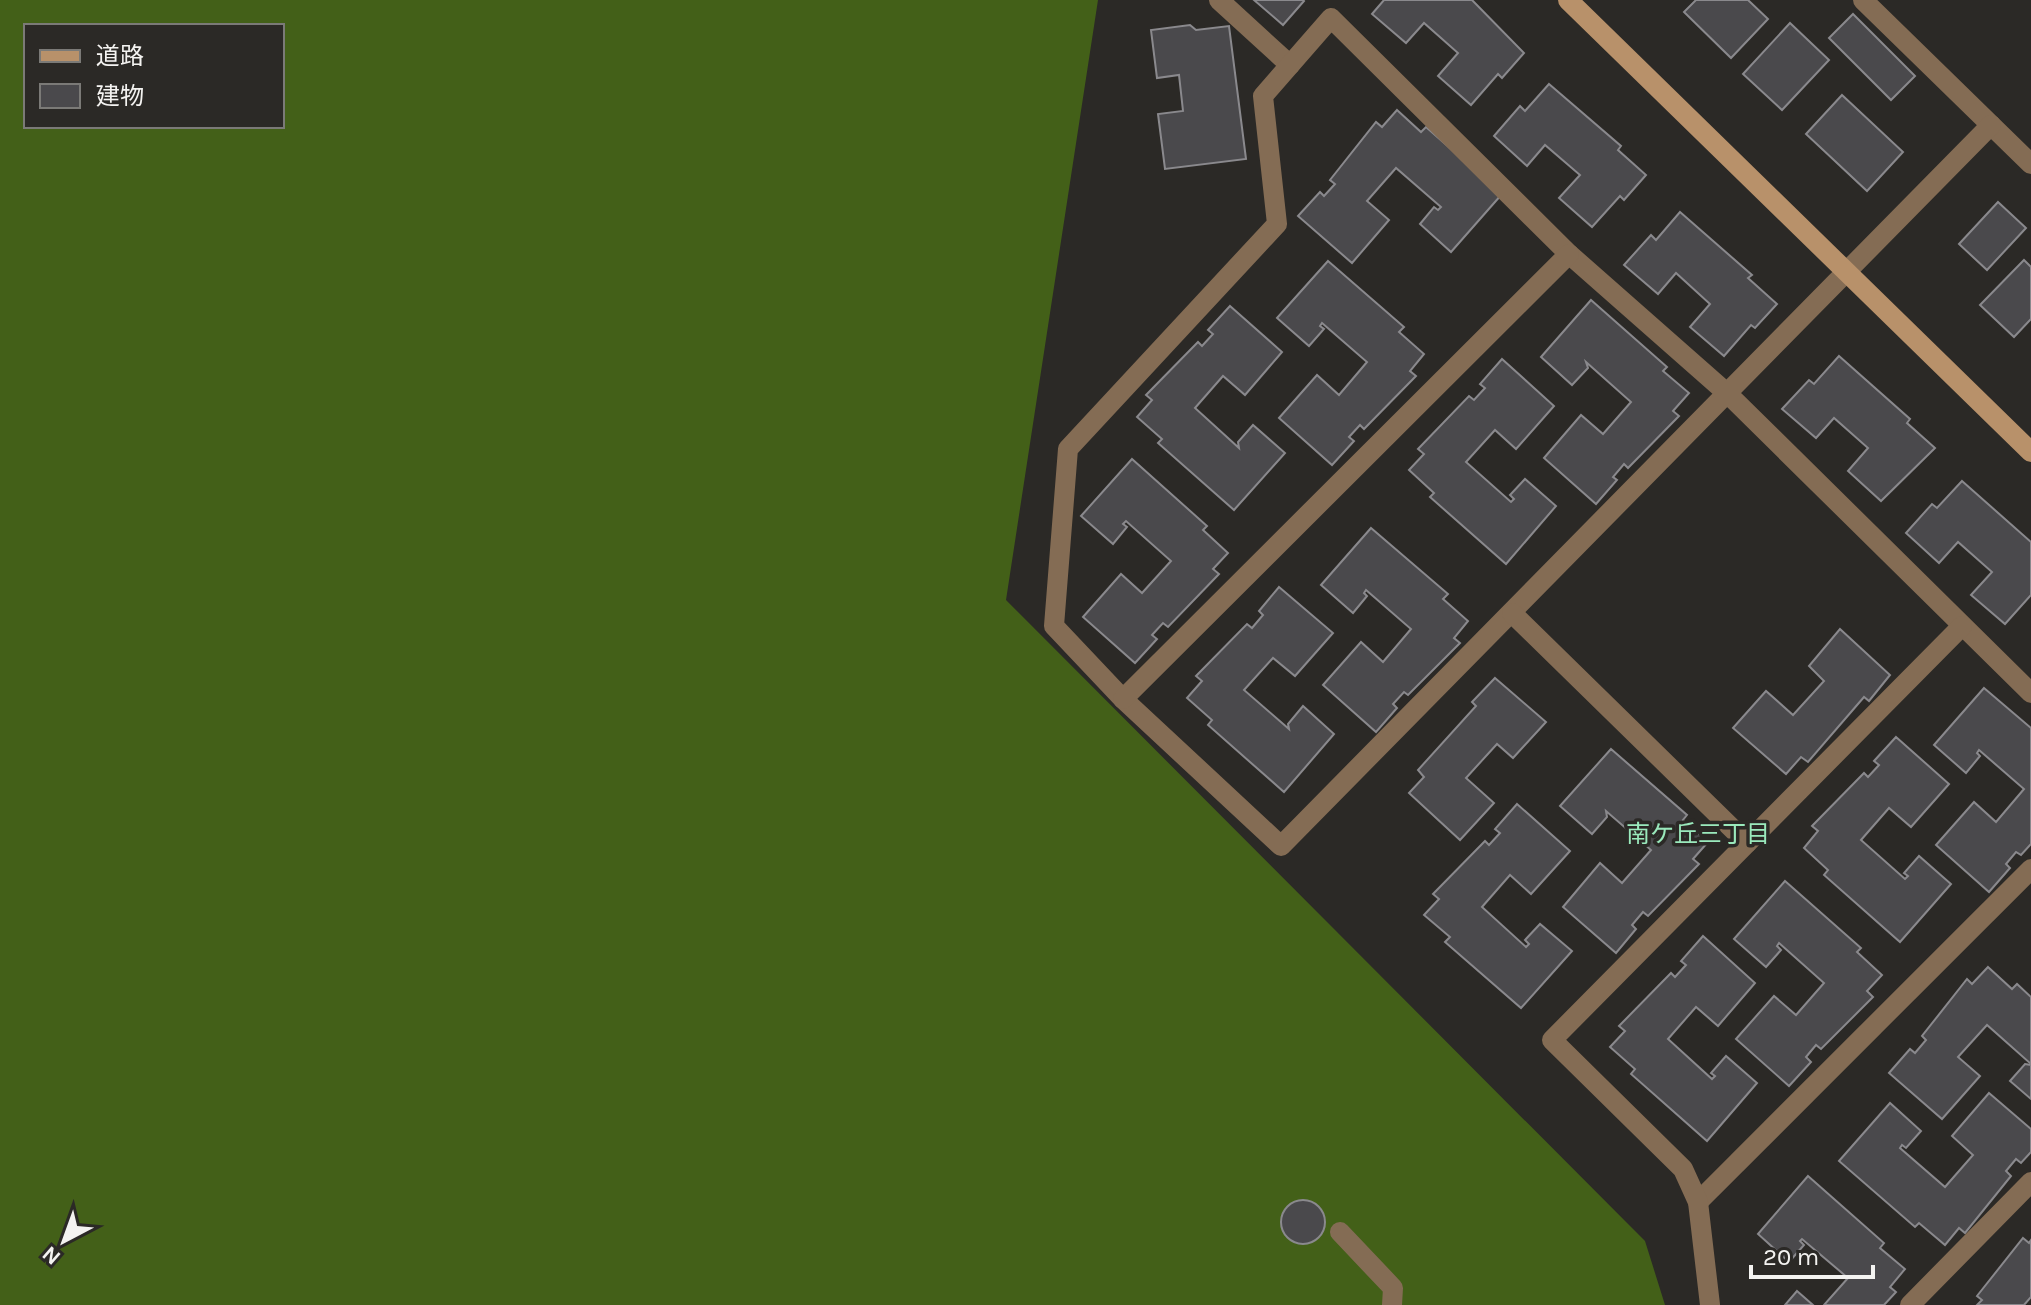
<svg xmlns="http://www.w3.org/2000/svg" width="2031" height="1305" viewBox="0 0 2031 1305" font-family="Karla,'Noto Sans JP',sans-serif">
	<rect width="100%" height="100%" fill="#2b2926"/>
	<path fill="#436018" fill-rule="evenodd" d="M0,0h1098l-92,600 639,641 20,64h-1665zM26,26h256v100h-256z"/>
	<g fill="#4a494c" stroke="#8a898d" stroke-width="2">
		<path d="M1254,0h49l1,1 -21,24z"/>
		<path d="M1384,0h88l52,53 -22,25 -4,-4 -27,31 -33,-29 20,-23 -34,-30 -18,20 -34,-29z"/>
		<path d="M1696,0h52l20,19 -37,39 -47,-46z"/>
		<path d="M1853,14l62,62 -24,24 -62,-62z"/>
		<path d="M1790,23l39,37 -47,50 -39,-36z"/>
		<path d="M1190,25l6,5 33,-4 17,133 -81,10 -7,-55 25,-3 -4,-36 -22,3 -6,-48z"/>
		<path d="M1549,84l72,62 -3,4 28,25 -22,25 -4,-4 -28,31 -33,-29 21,-23 -35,-30 -18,21 -33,-30 26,-30 5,5z"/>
		<path d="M1842,95l61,57 -36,39 -61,-57z"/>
		<path d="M1397,110l24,22 5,-5 76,67 -51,58 -31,-28 14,-17 4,3 3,-3 -45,-39 -29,33 22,19 -37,43 -54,-47 22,-24 4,4 11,-12 -5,-4 46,-58 6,5z"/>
		<path d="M1998,202l28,26 -39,42 -28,-26z"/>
		<path d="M1680,212l72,63 -4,3 29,26 -22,24 -4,-3 -27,31 -34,-29 20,-23 -34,-31 -18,21 -34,-29 27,-30 5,5z"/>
		<path d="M2024,260l7,7v52l-17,18 -34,-32z"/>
		<path d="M1328,261l76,66 -5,5 25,22 -14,17 6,5 -52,53 -4,-4 -11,12 5,4 -22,24 -53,-47 38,-43 22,20 28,-33 -45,-39 -2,3 4,3 -15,17 -32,-28z"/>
		<path d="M1591,300l76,67 -4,4 26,22 -16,18 6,5 -51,52 -4,-4 -11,13 4,3 -21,24 -52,-46 37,-43 22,19 28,-32 -45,-40 2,6 -16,17 -31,-28z"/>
		<path d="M1230,306l52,46 -37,43 -22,-19 -28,32 44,40 -1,-6 15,-17 32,28 -51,57 -76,-67 4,-4 -25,-22 15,-17 -6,-5 52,-53 4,4 11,-12 -5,-4z"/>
		<path d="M1839,356l71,63 -3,4 28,25 -54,53 -33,-30 20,-23 -34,-30 -18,20 -34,-29 27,-29 5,4z"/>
		<path d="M1502,359l52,47 -38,43 -21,-19 -29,32 45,40 3,-3 -4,-4 15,-16 31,27 -50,58 -76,-67 4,-4 -25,-23 15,-16 -6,-5 51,-53 5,4 11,-12 -5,-4z"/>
		<path d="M1132,459l75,67 -4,4 25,23 -15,16 6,5 -51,53 -5,-4 -11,12 5,4 -22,24 -52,-46 38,-43 21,19 29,-32 -45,-40 -3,3 4,3 -14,17 -32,-28z"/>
		<path d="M1962,481l69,61v53l-26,29 -34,-29 21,-23 -34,-30 -19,21 -33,-30 26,-29 5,4z"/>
		<path d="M1371,528l77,66 -5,5 25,22 -14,17 6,5 -52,52 -4,-3 -11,12 4,4 -21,24 -53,-47 38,-43 22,20 28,-33 -45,-39 -2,3 3,3 -14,17 -32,-28z"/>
		<path d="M1279,587l54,46 -38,43 -22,-18 -29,32 45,39 -1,-5 15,-18 31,28 -50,58 -76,-67 4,-5 -25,-22 15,-17 -6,-5 51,-52 5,4 11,-13 -4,-4z"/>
		<path d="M1840,629l50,46 -21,26 -5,-4 -56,65 -7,-5 -15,17 -53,-46 33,-37 27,24 31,-34 -15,-15z"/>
		<path d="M1495,678l51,44 -33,36 -16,-14 -31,34 28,25 -34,37 -51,-47 15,-16 -6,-7 58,-64 -4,-4z"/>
		<path d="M1984,688l47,40v116l-10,11 -5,-3 -10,12 4,4 -21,24 -53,-47 38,-43 22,20 28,-33 -45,-39 -2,3 3,3 -14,17 -32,-28z"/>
		<path d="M1896,737l53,47 -38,43 -22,-19 -28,32 44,39 3,-3 -4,-3 15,-17 32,28 -51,58 -76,-67 4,-5 -24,-22 14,-17 -6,-5 52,-53 4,4 11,-12 -5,-4z"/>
		<path d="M1611,749l76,66 -4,5 25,22 -15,17 6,5 -51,52 -5,-4 -11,13 4,4 -20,24 -53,-46 37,-44 22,20 29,-33 -45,-39 1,6 -15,17 -32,-28z"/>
		<path d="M1517,804l53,47 -39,43 -21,-19 -28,32 44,40 3,-3 -4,-4 15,-16 32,27 -51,57 -76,-66 5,-5 -26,-22 15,-16 -6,-5 52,-53 4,4 11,-12 -5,-4z"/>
		<path d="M1785,881l76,67 -4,4 25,23 -15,16 6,6 -52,52 -5,-4 -10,12 5,5 -22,24 -53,-47 38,-43 22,19 28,-32 -45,-40 -2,3 4,4 -15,17 -32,-28z"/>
		<path d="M1703,936l52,47 -37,43 -22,-19 -28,32 44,40 3,-3 -4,-3 15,-17 31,27 -50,58 -76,-67 4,-5 -25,-22 15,-16 -6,-5 52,-53 4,4 11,-12 -5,-4z"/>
		<path d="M1988,967l24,22 5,-5 14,13v67l-44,-39 -29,32 22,19 -38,43 -53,-46 21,-24 5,4 11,-13 -4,-4 45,-57 5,5z"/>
		<path d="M2025,1064l6,1v34l-21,-18z"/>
		<path d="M1989,1093l42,36v23l-10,11 -5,-4 -10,12 5,5 -46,57 -6,-5 -14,17 -26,-22 -4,4 -76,-66 51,-58 31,28 -15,17 -4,-3 -2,3 45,39 28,-32 -21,-19z"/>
		<path d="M1808,1176l76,67 -4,5 25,21 -15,18 6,5 -12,13h-60l24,-27 -46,-39 -2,2 4,4 -15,17 -31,-28z"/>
		<circle cx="1303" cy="1222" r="22"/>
		<path d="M2023,1238l6,5 2,-3v57l-7,8h-47l5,-5 -5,-4z"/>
		<path d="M1797,1291l16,14h-28z"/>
	</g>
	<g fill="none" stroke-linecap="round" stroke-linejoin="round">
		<path stroke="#846c54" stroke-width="20" d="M1340,1232l53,56 -1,17"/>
		<g stroke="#846c54" stroke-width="20">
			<path d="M1219,0l71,65"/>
			<path d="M1863,0l168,164"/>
			<path d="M1991,125l-710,721 -158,-147 -69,-73 14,-177 209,-225 -14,-128 68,-78 238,236 160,141 302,298"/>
			<path d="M1512,613l235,230"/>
			<path d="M1123,699l446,-445"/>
			<path d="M1698,1202l333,-333"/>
			<path d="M1710,1305l-12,-103 -15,-33 -131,-129 410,-414"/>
			<path d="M1910,1305l121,-123"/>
		</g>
		<path stroke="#b8916a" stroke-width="20" d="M1568,0l463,452"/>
	</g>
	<g text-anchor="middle" stroke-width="7" stroke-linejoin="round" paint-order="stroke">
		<g font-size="24" fill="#9ae9bc" stroke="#2b2926">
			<text x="1698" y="842">南ケ丘三丁目</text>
		</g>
	</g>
	<rect x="24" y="24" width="260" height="104" fill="#2b2926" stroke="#7b7a77" stroke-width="2"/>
	<rect x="40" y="50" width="40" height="12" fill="#b8916a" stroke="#7b7a77" stroke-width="2"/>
	<text x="96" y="64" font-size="24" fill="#f4f3f1">道路</text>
	<rect x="40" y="84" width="40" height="24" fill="#4a494c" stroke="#7b7a77" stroke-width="2"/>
	<text x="96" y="104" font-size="24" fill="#f4f3f1">建物</text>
	<g transform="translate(64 1241) rotate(221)" stroke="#2b2926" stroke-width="6" paint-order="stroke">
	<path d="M0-6L14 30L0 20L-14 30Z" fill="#f4f3f1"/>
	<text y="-12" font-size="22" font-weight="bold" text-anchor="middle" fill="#f4f3f1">N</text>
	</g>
	<path d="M1751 1265v12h122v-12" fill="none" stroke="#f4f3f1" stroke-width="4"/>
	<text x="1763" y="1265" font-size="24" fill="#f4f3f1" stroke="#2b2926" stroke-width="6" paint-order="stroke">20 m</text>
</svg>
